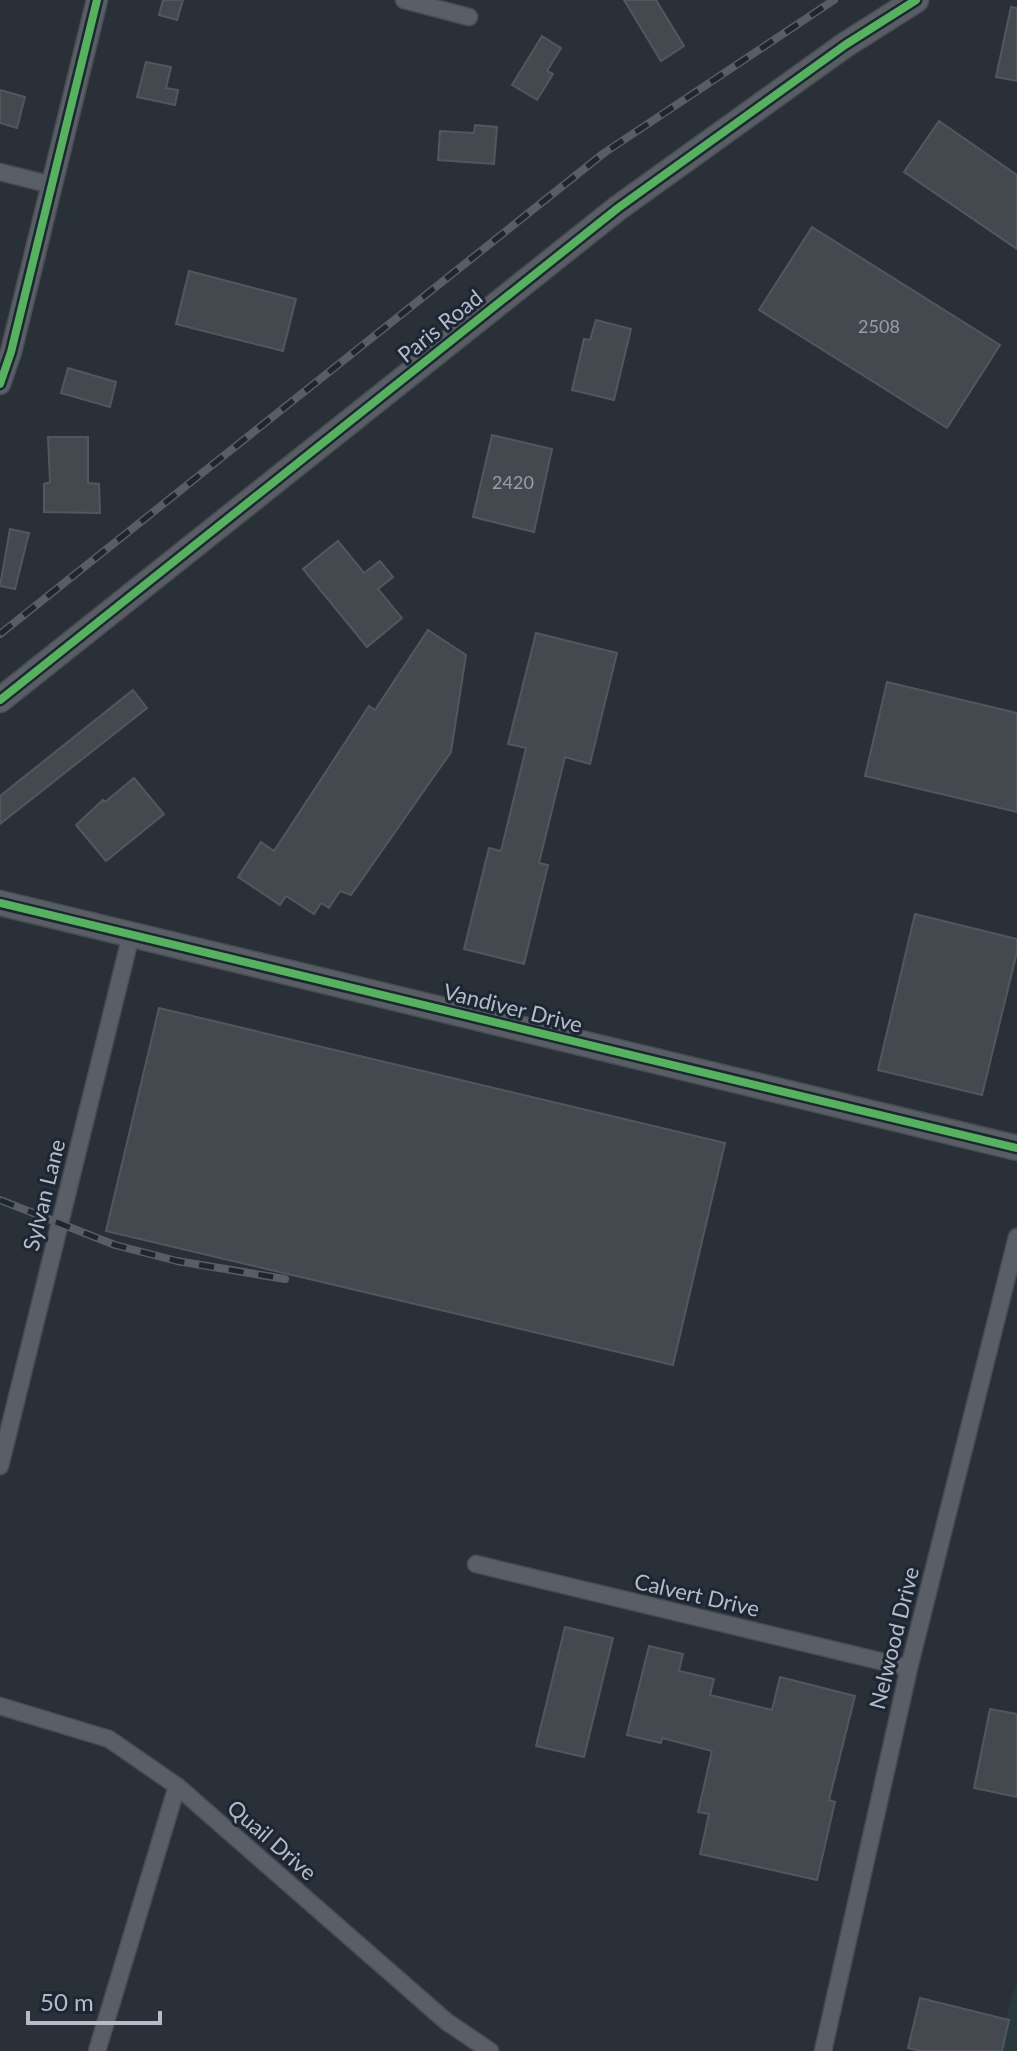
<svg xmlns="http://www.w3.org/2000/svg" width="1017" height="2051" viewBox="0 0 1017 2051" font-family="Lato,sans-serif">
	<rect width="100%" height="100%" fill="#2a3038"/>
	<path fill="#273a3e" d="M1017,1982v69h-22z"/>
	<g fill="#444950" stroke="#52575f" stroke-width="2">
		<path d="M163,0h20l-6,20 -18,-5z"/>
		<path d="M624,0h32l28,46 -23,15z"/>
		<path d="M1011,7l6,1v73l-21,-4z"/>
		<path d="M542,36l19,12 -14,23 6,3 -16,26 -25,-15z"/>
		<path d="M146,62l25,5 -5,21 12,2 -3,15 -38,-8z"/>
		<path d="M0,90l25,7 -8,31 -17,-5z"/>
		<path d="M939,121l78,54v74l-113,-77z"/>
		<path d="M475,125l22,2 -3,37 -56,-4 2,-29 34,2z"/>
		<path d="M812,227l188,118 -53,83 -188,-118z"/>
		<path d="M189,271l107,28 -13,52 -107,-27z"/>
		<path d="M596,320l35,9 -17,71 -42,-10 12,-51 6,1z"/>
		<path d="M68,368l48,14 -6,25 -49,-14z"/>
		<path d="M492,435l60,14 -18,83 -61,-15z"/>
		<path d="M48,437h40v46l11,1 1,29 -56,-1v-28l6,-2z"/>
		<path d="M10,529l19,4 -14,56 -15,-3z"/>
		<path d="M338,541l26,32 16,-12 13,16 -15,12 24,29 -35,29 -64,-78z"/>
		<path d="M428,630l38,25 -15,97 -100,143 -11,-4 -11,17 -8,-5 -7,11 -28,-18 -6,9 -42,-28 23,-35 13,9 95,-145 6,4z"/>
		<path d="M536,633l81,20 -27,111 -25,-7 -26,106 9,2 -24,99 -60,-15 25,-101 12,3 25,-103 -18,-4z"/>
		<path d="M887,682l130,31v99l-152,-36z"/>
		<path d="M133,690l14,18 -147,116v-28z"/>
		<path d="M134,778l30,36 -58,47 -30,-36 27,-25 2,2z"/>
		<path d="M915,914l102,25v13l-35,143 -104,-25z"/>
		<path d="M159,1008l566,135 -52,222 -567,-134z"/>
		<path d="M565,1627l48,11 -29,119 -48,-11z"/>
		<path d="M649,1646l34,8 -4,17 35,8 -4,16 62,15 8,-33 75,19 -26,104 6,2 -18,78 -117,-26 9,-40 -11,-2 14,-61 -50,-13 -1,5 -34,-8z"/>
		<path d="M990,1709l27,5v83l-43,-9z"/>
		<path d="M920,1998l89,22 -7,31h-81l-13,-3z"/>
	</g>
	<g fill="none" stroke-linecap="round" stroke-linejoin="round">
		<defs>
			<g id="minor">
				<path d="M404,0l65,17"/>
				<path d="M0,172l52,13"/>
				<path d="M0,1466l131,-531"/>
				<path d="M476,1564l433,104"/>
				<path d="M0,1706l109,33 68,47 270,236 43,29"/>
				<path d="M97,2051l80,-265"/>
				<path d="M823,2051l86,-383 108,-431"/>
			</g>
			<path id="tertiary" d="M0,384l11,-32 86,-352"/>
			<g id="secondary">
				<path d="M0,700l618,-492 227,-163 71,-45"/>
				<path d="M0,903l1017,245"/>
			</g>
		</defs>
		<use href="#minor" stroke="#484c53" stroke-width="19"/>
		<use href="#tertiary" stroke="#484c53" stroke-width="23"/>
		<use href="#secondary" stroke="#484c53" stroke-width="27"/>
		<use href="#minor" stroke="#5a5e66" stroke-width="16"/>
		<use href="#tertiary" stroke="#5a5e66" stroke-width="20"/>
		<use href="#secondary" stroke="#595d64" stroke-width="24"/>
		<defs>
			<g id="rail">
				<path d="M0,634l604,-481 230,-153"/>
				<path d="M0,1200l115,45 62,16 108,18"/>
			</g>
		</defs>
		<use href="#rail" stroke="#595d64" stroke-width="8"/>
		<use href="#rail" stroke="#1d2633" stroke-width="5" stroke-dasharray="15" stroke-linecap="butt"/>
		<defs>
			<g id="cycleway">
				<path d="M0,384l11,-32 86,-352"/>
				<path d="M0,700l618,-492 227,-163 71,-45"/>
				<path d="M0,903l1017,245"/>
			</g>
		</defs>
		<use href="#cycleway" stroke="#1d2633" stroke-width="13"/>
		<use href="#cycleway" stroke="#56b35d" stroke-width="8"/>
	</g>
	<g text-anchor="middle" stroke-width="6" stroke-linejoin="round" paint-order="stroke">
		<g font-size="18" fill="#989fab">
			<text x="879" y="333">2508</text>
			<text x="513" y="489">2420</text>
		</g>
		<g font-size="22" fill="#b4bcc9" stroke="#1d2633">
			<text transform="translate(440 326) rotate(-39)" y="8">Paris Road</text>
			<text transform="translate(513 1008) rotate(14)" y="8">Vandiver Drive</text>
			<text transform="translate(44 1195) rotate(-76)" y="8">Sylvan Lane</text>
			<text transform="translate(697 1595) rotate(13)" y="8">Calvert Drive</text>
			<text transform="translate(894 1638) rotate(-76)" y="8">Nelwood Drive</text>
			<text transform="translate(272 1840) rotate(41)" y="8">Quail Drive</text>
		</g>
	</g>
	<path d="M28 2011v12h132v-12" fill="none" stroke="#b4bcc9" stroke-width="4"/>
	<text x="40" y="2011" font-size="24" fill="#b4bcc9" stroke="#1d2633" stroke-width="6" paint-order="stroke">50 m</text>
</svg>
